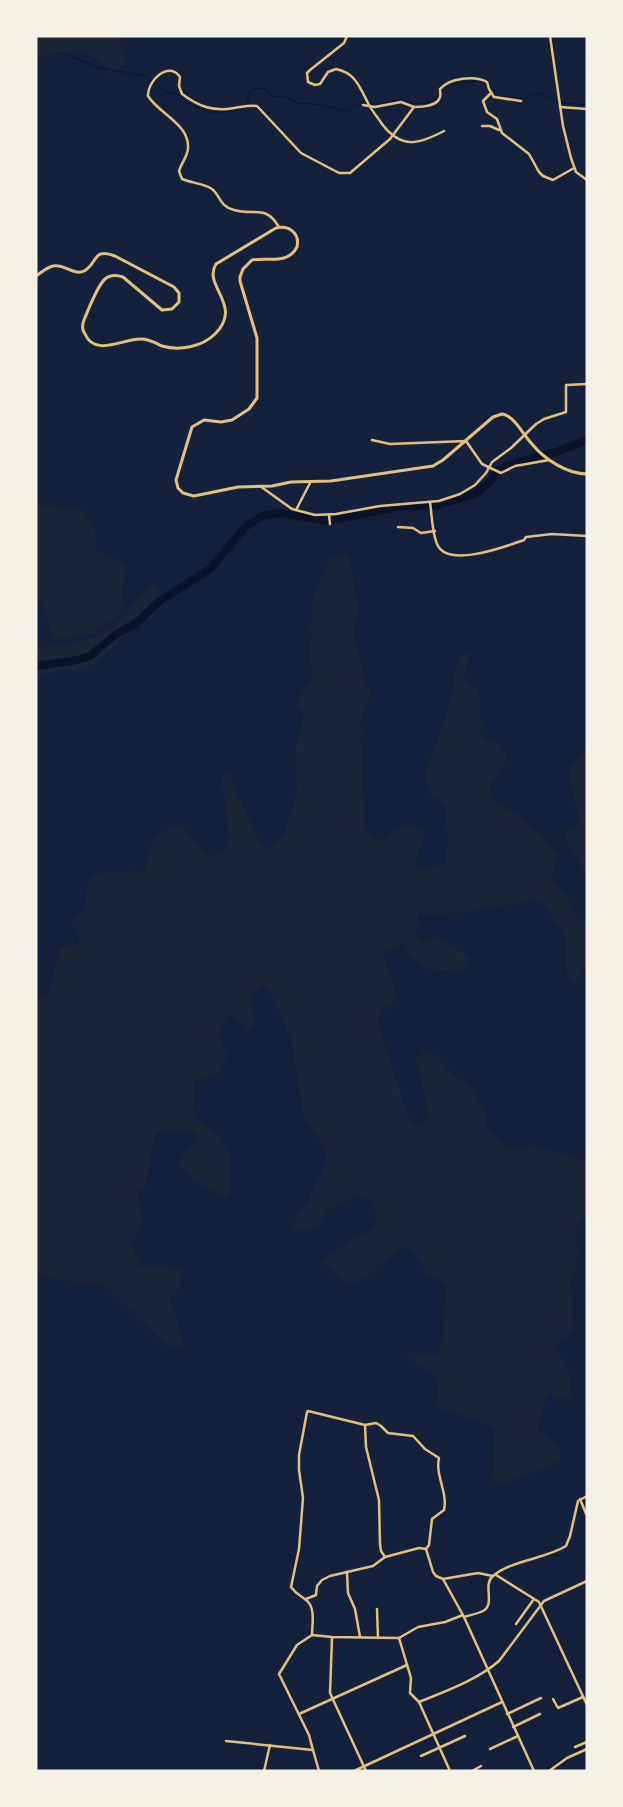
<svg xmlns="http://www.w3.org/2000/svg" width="623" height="1807" viewBox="0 0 623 1807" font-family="'Fira Sans Condensed',sans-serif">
	<rect width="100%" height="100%" fill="#14213d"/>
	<g fill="#1d2539">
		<path d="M36,36h83l7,26 -15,13 -13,-17 -20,-8 -33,6 -9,-3z"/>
		<path d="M36,504l48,7 11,18 1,22 30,13 -7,51 -29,18 -36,6 -10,-30 -4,-7 -4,1z"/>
		<path d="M348,553l11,56 -6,23 11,47 8,13 -12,29 5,110 11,10 10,-3 10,-11 19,-2 9,5v9l-8,18 1,14 29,-9 2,-30 -3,-26 -13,-10 -8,-18 24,-69 10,-51 12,-6 -6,27 15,11 2,44 7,7 13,3 6,14 -8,15 -10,12 3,14c24,13 50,34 65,56l-5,18 1,10 10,8 16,29 8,2v42l-13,21 -7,-9 -1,-39 -22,-34 -13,-3 -15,4 -20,2 -34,7 -44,1 -3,22 9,8 11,-7 35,21 -8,13 -37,-2 -14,-12 -7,-14 -21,9 14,47 -14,13 -6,9 31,95 10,11 11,-8 -5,-29 -9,-28 8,-11 10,2 24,25 13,6 15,28 1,17 18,18 16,2 10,-3 7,1 50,15v54l-8,5 -3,10 1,31 -6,19 2,51 -21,14c18,18 18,26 19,50l-9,3 -14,-5 -11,35 23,20v12l-61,24 -7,-3 3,-51 -6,-6 -49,-17 -4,-33 -31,-19 6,-4 26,4 6,-13 3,-59 -21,-11 -2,-7 -13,-19 -11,1 -31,27 -19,11 -27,-24 27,-20 25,-15 4,-9 -8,-19 -11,-4 -32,15 -7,14 -18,8 -10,-4 6,-16 10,-10 6,-15 9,-16 4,-20 -23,-35 -13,-77 -20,-44 -7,-10 -14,11 5,29 -8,9 -6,-12 -12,-9 -10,20 8,24 -8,17 -25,7 -1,36 26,18 11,20v40l-6,2 -30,-17 -17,-17 7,-9 15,-15 -4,-8 -39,1 -5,19 -5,36 -8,5 4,29 -11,24 9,21 42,2 -3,21 -9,10 14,47 -4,4 -14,-5 -55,-54 -11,-8 -19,1 -45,-10v-278l10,1 7,-20 8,-29 18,-4v-8l-8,-14 13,-12 4,-26 6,-10 41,-3 11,3c2,-31 2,-30 26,-48l11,1 25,29 14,-2 7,-16 -7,-62 5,-5 31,67 8,11 17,-13 3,-6 11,-41 -2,-38 8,-27v-12l-8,-6 6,-12 12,-16 -3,-23 3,-57 17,-39z"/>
		<path d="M154,584l14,18 -24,21 -18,11 -20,20 -20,15 -9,2 -17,-2 -24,10v-31c29,-4 62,-4 84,-27 12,-13 19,-27 34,-37z"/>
		<path d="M587,749v125l-17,-24 -5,-18 15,-7 -10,-44 -1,-15z"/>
	</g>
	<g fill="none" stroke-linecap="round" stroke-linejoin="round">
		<g stroke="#0b132b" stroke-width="1">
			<path d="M58,52l44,16 44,8 17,15 17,4 10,9 18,8h18l17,-3 4,-5 3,-13 3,-2 10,-1 11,9 10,-1 13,7 26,2 19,5h6l11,-8 19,2 21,-5 15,5 12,-1 7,-2 18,-17 25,-3 9,1 2,2"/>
			<path d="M490,87l7,9 28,3 11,-6 8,1 12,8 31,3"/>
			<path d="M544,1771l10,-7 33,-19"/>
		</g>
		<path stroke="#0b132b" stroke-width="8" d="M36,666l42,-6 12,-4 25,-21 20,-11 25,-23 50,-32 35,-42 19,-12 17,-2 45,8 74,-14 38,-2 37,-11 16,-13 5,-8 8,-6 30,-10 22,-5 31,-12"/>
		<g stroke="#e5c07b" stroke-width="2.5">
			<path d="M347,36l-3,7 -34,27 -3,3 1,9 7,3 5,-1 8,-12 8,-3c20,4 24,19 33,36 4,7 9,13 13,19 20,26 37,20 62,7"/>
			<path d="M550,36l13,90 8,32 5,14 11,8"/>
			<path d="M491,93l-8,8 4,11 10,7 5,14 27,21 10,18 4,4 10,4 21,-12"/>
			<path d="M363,105l12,2 26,-5 13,5"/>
			<path d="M560,107l27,2"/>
			<path d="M482,126h8l9,4"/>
			<path d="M279,227c-14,-23 -24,-11 -45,-17 -15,-4 -14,-15 -22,-21 -9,-6 -21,-6 -30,-10l-3,-8c2,-7 8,-14 9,-22 2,-25 -29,-35 -40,-53 -1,-15 21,-36 32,-19l-1,9 3,8c16,12 31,18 52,14 8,-1 15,-3 23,-2l44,47 38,20h11l40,-34 24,-32c7,0 24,-1 26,-10 1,-2 0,-5 0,-8 9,-11 35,-14 47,-7l2,7 5,8 27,4"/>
			<path d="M372,440l18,4 76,-3 16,23 19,9 14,-7 34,-6"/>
			<path d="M260,486l32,23 23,6 21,-1 44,-8 59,-5 21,-7 15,-9 11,-12 6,-11 19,-14 25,-24 8,-5 22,-7v-27l21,-1"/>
			<path d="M430,502c2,14 2,30 7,42 10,25 70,2 87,-4l2,-3 26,-3 35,2"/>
			<path d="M296,510l14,-27"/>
			<path d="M329,515l1,9"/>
			<path d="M398,527l15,1 8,5 14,-2"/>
			<path d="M365,1425l1,22 13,53 1,44 1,7 4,6"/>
			<path d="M580,1499l7,17"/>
			<path d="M347,1572l1,21 7,16 5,28"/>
			<path d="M496,1575l43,27 48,103"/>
			<path d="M443,1579l21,38 70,154"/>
			<path d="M306,1599l10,-4 1,-9 5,-6 8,-4 43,-10 12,-9 34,-9 7,1"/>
			<path d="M377,1609l1,29"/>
			<path d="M464,1617c6,-2 13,-3 19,-6 13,-7 -1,-26 10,-35 19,-16 52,-17 73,-30l4,-10 8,-35 9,-5"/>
			<path d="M516,1624l18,-25"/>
			<path d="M312,1635c0,-10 4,-28 -6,-35 -6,-5 -10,-6 -15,-13l8,-38 4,-51 -4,-28v-15l8,-43 1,-1 57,14 11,-2 5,3 7,7 25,3 12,13 14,9c-4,18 9,34 5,52l-12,9 -3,26 -3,4 7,23 3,4 7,3 35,-6 15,3"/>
			<path d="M332,1638l-2,55 36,78"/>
			<path d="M399,1638l12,40 -1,15 9,9 31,69"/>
			<path d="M553,1699l5,9 25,-11"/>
			<path d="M419,1702c27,-11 58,-22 80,-41l45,-60 43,-20"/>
			<path d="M299,1714l108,-49"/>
			<path d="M507,1714l34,-16"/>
			<path d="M513,1727l27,-13"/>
			<path d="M226,1741l87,9 6,21"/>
			<path d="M575,1747l12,-5"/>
			<path d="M490,1749l28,-13"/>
			<path d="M313,1750l-4,-15 -30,-61 18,-29 15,-10 20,2 67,1 19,-11 27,-5 18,-7"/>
			<path d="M421,1756l44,-20"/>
			<path d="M264,1771l6,-26"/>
			<path d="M354,1771l148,-69"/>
			<path d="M472,1771l9,-5"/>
			<path d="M549,1771l18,-13 20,-9"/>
		</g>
		<path stroke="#e5c07b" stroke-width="3" d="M36,276c5,-3 11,-9 17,-10 11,-3 20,10 31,5 14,-7 8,-24 31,-15l59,31 5,6v9l-7,7 -10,1 -39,-33c-6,-2 -13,-2 -18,2 -7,6 -17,31 -21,41 -2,5 -2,10 1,14 10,23 38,5 55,5 8,-1 15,4 22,7 17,5 40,1 53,-12 29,-29 -13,-48 1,-70l60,-36c13,-3 24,5 21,19 -9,18 -29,10 -45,13l-9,9 -3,8v4l17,57v60l-8,11 -17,11 -11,2 -17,-2 -12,7 -16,53 2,8 5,5 11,3 44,-9 34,-1 19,-4 40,-1 102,-15 10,-6 50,-43 9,-3c13,2 21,21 30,30 12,15 35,30 55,30"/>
	</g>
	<rect width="623" height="1807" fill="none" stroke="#f6f1e7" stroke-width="75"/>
</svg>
